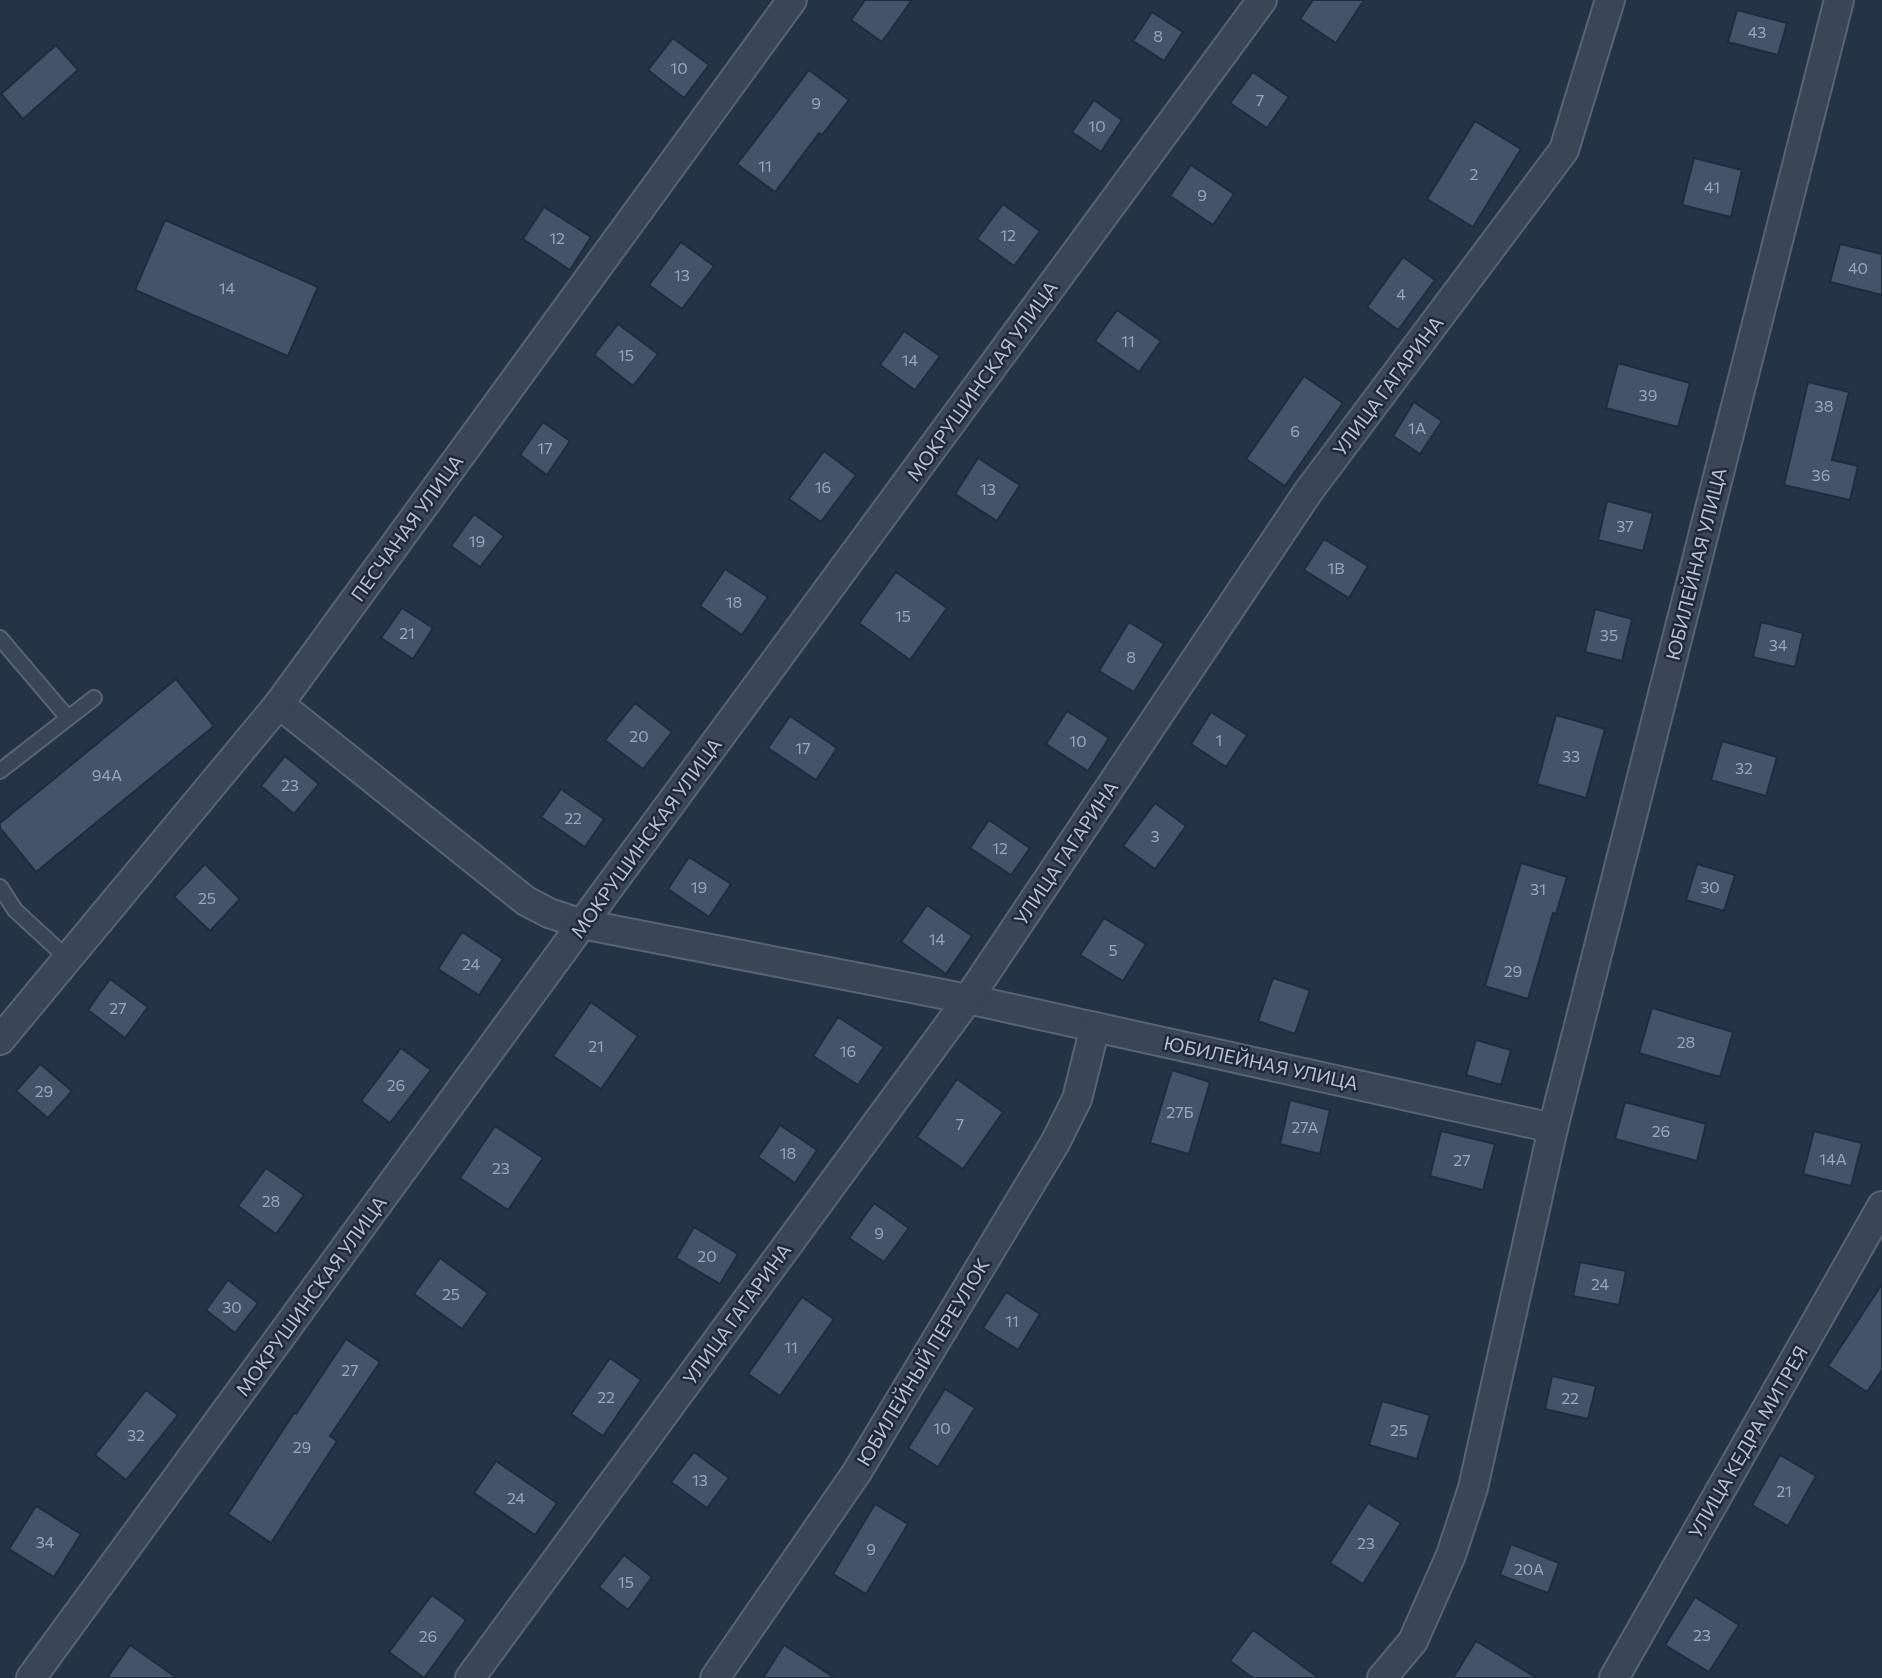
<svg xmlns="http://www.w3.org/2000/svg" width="1882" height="1678" viewBox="0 0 1882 1678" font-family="Commissioner,sans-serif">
	<rect width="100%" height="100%" fill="#253347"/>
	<g fill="#44536a" stroke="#202c3e" stroke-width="2">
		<path d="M865,0h47l-30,42 -31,-22z"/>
		<path d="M1313,0h51l-28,43 -36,-24z"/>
		<path d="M1737,10l50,13 -9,32 -50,-13z"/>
		<path d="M1152,12l31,20 -19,29 -31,-20z"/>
		<path d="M673,38l36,27 -25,33 -36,-28z"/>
		<path d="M56,45l22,25 -55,49 -22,-25z"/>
		<path d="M809,70l40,30 -27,35 -3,-2 -44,59 -38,-28z"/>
		<path d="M1253,72l36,25 -22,31 -37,-25z"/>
		<path d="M1094,100l28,20 -21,32 -29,-20z"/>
		<path d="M1475,121l46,28 -48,78 -46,-28z"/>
		<path d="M1694,158l48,12 -11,47 -49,-12z"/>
		<path d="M1191,165l43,29 -21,31 -43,-29z"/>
		<path d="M1003,204l37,27 -26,35 -37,-27z"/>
		<path d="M544,207l47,30 -21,33 -47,-31z"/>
		<path d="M165,220l153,67 -30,69 -153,-66z"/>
		<path d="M681,242l33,24 -32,43 -33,-24z"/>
		<path d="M1840,244l42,10v41l-52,-13z"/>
		<path d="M1403,257l32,23 -37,50 -31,-23z"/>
		<path d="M1117,310l44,31 -22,31 -44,-31z"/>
		<path d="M618,324l40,30 -25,32 -39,-31z"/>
		<path d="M904,331l36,25 -25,34 -35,-25z"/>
		<path d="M1618,363l72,20 -12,44 -72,-19z"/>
		<path d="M1304,376l39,27 -58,83 -39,-27z"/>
		<path d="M1808,382l41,10 -17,68 26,6 -8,34 -66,-15z"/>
		<path d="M1414,402l28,19 -22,33 -27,-18z"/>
		<path d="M543,422l27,19 -23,34 -27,-20z"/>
		<path d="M824,451l32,24 -35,47 -32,-23z"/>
		<path d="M978,458l42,27 -23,36 -42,-27z"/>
		<path d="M1607,501l46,12 -10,38 -45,-11z"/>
		<path d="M474,514l30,22 -24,31 -29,-21z"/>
		<path d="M1324,539l44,27 -19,32 -45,-28z"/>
		<path d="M725,569l43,28 -26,38 -42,-29z"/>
		<path d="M896,572l51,36 -37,52 -51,-37z"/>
		<path d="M402,608l31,20 -20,31 -32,-21z"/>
		<path d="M1595,609l37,10 -10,42 -37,-9z"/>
		<path d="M1129,622l35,22 -30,48 -35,-21z"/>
		<path d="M1761,622l42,11 -8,34 -42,-10z"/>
		<path d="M176,679l38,47 -178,146 -36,-44v-5z"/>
		<path d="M635,703l37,29 -29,37 -38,-29z"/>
		<path d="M1067,711l42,27 -21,33 -42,-27z"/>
		<path d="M1211,712l36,23 -21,32 -35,-23z"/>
		<path d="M1556,715l49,14 -19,69 -49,-14z"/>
		<path d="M790,716l47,32 -21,32 -48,-32z"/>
		<path d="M1722,741l55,16 -11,39 -55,-16z"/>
		<path d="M285,756l34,28 -25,30 -33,-28z"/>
		<path d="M561,789l43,30 -19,28 -44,-30z"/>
		<path d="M1155,803l31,23 -31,43 -32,-23z"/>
		<path d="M989,820l41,28 -19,27 -41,-27z"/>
		<path d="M689,857l42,27 -22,33 -41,-28z"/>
		<path d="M1521,863l46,14 -11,37 -3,-1 -25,86 -43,-13z"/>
		<path d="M205,864l35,35 -30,32 -36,-34z"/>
		<path d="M1697,864l38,11 -11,36 -38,-11z"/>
		<path d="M927,905l45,31 -26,38 -45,-32z"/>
		<path d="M1104,918l42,26 -23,37 -43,-26z"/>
		<path d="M462,932l41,27 -24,36 -41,-26z"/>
		<path d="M1273,978l37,12 -15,44 -37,-13z"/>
		<path d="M110,979l38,28 -23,31 -37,-28z"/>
		<path d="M591,1002l47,34 -37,53 -48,-33z"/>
		<path d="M1652,1008l81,24 -13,45 -81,-24z"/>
		<path d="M838,1017l46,30 -26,38 -45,-29z"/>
		<path d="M1476,1040l35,10 -10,35 -35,-10z"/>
		<path d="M401,1048l30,22 -41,53 -29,-22z"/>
		<path d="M40,1064l32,27 -24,27 -32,-27z"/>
		<path d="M1172,1070l38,12 -21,72 -39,-11z"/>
		<path d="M957,1079l46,33 -40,57 -46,-32z"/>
		<path d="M1290,1100l40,10 -10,44 -40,-10z"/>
		<path d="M1625,1102l81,22 -9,37 -82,-22z"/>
		<path d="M780,1125l37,25 -22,33 -37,-26z"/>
		<path d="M495,1126l48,32 -35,52 -48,-32z"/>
		<path d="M1441,1131l54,13 -12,46 -53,-14z"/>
		<path d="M1814,1131l48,12 -11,43 -48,-12z"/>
		<path d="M266,1168l38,27 -28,39 -38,-28z"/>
		<path d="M874,1203l35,25 -25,34 -35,-24z"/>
		<path d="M694,1227l44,27 -18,30 -44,-26z"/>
		<path d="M440,1258l48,35 -26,36 -48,-35z"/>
		<path d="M1580,1262l46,9 -7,34 -46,-9z"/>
		<path d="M228,1280l30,23 -23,30 -29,-23z"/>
		<path d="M1882,1284v86l-15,22 -39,-26z"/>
		<path d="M1006,1292l34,22 -22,36 -35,-22z"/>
		<path d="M802,1297l32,22 -54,77 -32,-22z"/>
		<path d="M346,1339l34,23 -50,74 7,5 -66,102 -43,-29 66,-101 2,1z"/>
		<path d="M610,1358l31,22 -38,56 -32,-22z"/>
		<path d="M1552,1376l44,10 -8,33 -43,-10z"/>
		<path d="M945,1389l30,19 -37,59 -30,-19z"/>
		<path d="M146,1390l32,25 -52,65 -31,-25z"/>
		<path d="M1382,1401l48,14 -13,44 -48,-14z"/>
		<path d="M694,1452l35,26 -22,30 -36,-26z"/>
		<path d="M1780,1455l36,21 -28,50 -36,-21z"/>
		<path d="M496,1461l61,42 -22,32 -61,-42z"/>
		<path d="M1368,1503l33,20 -38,61 -33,-21z"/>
		<path d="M875,1504l33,20 -42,70 -33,-20z"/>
		<path d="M36,1506l45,28 -27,43 -45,-28z"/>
		<path d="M1511,1544l48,19 -11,30 -48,-18z"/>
		<path d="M624,1555l28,22 -24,33 -29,-23z"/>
		<path d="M432,1595l34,25 -42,58 -35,-26z"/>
		<path d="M1695,1597l44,28 -30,47 -44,-27z"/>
		<path d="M1253,1630l66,48h-66l-23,-17z"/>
		<path d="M1476,1641l61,37h-84z"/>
		<path d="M130,1645l47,33h-70z"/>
		<path d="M784,1645l51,33h-72z"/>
	</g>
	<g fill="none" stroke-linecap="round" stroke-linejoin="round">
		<defs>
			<g id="lane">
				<path d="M0,638l68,80"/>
				<path d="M0,771l94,-73"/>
				<path d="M0,887l15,23 52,48"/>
			</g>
			<g id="street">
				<path d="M279,704l247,197 23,12 33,11 386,75 585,129"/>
				<path d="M0,1040l279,-336 513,-704"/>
				<path d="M31,1678l551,-754 680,-924"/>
				<path d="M470,1678l498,-679 340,-507 256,-342 46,-150"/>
				<path d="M715,1678l142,-206 198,-329 22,-44 18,-72"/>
				<path d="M1382,1678l31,-37 38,-86 22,-67 80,-360 286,-1128"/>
				<path d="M1614,1678l268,-472"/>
			</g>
		</defs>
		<use href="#lane" stroke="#586373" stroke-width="18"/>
		<use href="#street" stroke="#586373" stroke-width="32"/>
		<use href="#lane" stroke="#3a4556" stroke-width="14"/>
		<use href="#street" stroke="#3a4556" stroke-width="28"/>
	</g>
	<g text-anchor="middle" stroke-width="5" stroke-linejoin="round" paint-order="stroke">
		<g font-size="16" fill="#9ba5b6">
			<text x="1757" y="38">43</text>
			<text x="1158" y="42">8</text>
			<text x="679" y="74">10</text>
			<text x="1260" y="106">7</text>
			<text x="816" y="109">9</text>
			<text x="1097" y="132">10</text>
			<text x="765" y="172">11</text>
			<text x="1474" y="180">2</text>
			<text x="1712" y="193">41</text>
			<text x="1202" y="201">9</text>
			<text x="1008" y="241">12</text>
			<text x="557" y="244">12</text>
			<text x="1858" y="274">40</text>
			<text x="682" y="281">13</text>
			<text x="227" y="294">14</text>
			<text x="1401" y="300">4</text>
			<text x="1128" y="347">11</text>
			<text x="626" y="361">15</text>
			<text x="910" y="366">14</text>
			<text x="1648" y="401">39</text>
			<text x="1824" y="412">38</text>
			<text x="1417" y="434">1А</text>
			<text x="1295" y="437">6</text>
			<text x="545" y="454">17</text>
			<text x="1821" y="481">36</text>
			<text x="823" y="493">16</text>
			<text x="988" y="495">13</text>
			<text x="1625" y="532">37</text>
			<text x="477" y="547">19</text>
			<text x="1336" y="574">1В</text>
			<text x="734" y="608">18</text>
			<text x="903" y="622">15</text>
			<text x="407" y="639">21</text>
			<text x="1609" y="641">35</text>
			<text x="1778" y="651">34</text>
			<text x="1131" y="663">8</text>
			<text x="639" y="742">20</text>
			<text x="1219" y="746">1</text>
			<text x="1078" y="747">10</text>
			<text x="803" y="754">17</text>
			<text x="1571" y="762">33</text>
			<text x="1744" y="774">32</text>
			<text x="107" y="781">94А</text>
			<text x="290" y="791">23</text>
			<text x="573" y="824">22</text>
			<text x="1155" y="842">3</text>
			<text x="1000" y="854">12</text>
			<text x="699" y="893">19</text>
			<text x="1710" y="893">30</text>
			<text x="1538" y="895">31</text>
			<text x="207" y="904">25</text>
			<text x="937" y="945">14</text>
			<text x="1113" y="956">5</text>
			<text x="471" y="970">24</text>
			<text x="1513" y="977">29</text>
			<text x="118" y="1014">27</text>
			<text x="1686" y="1048">28</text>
			<text x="596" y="1052">21</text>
			<text x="848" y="1057">16</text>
			<text x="396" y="1091">26</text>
			<text x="44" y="1097">29</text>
			<text x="1180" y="1118">27Б</text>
			<text x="960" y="1130">7</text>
			<text x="1305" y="1133">27А</text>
			<text x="1661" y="1137">26</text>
			<text x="788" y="1159">18</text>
			<text x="1833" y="1165">14А</text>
			<text x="1462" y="1166">27</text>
			<text x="501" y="1174">23</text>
			<text x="271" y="1207">28</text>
			<text x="879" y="1239">9</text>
			<text x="707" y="1262">20</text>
			<text x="1600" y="1290">24</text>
			<text x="451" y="1300">25</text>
			<text x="232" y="1313">30</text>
			<text x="1012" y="1327">11</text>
			<text x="791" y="1353">11</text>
			<text x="350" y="1376">27</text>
			<text x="606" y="1403">22</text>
			<text x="1570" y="1404">22</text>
			<text x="942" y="1434">10</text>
			<text x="1399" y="1436">25</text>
			<text x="136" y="1441">32</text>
			<text x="302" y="1453">29</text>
			<text x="700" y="1486">13</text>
			<text x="1784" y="1497">21</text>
			<text x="516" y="1504">24</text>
			<text x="45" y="1548">34</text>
			<text x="1366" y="1549">23</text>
			<text x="871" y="1555">9</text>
			<text x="1529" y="1575">20А</text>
			<text x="626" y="1588">15</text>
			<text x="1702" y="1641">23</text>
			<text x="428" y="1642">26</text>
		</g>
		<g font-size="19" fill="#b8c0cf" stroke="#1e2a3c">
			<text transform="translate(982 381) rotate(-54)" y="7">МОКРУШИНСКАЯ УЛИЦА</text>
			<text transform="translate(1388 386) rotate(-53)" y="7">УЛИЦА ГАГАРИНА</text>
			<text transform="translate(407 528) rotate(-54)" y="7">ПЕСЧАНАЯ УЛИЦА</text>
			<text transform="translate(1696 564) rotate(-76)" y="7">ЮБИЛЕЙНАЯ УЛИЦА</text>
			<text transform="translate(646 838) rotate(-54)" y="7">МОКРУШИНСКАЯ УЛИЦА</text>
			<text transform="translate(1066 853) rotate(-56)" y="7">УЛИЦА ГАГАРИНА</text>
			<text transform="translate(1261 1063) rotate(12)" y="7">ЮБИЛЕЙНАЯ УЛИЦА</text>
			<text transform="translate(311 1296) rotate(-54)" y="7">МОКРУШИНСКАЯ УЛИЦА</text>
			<text transform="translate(737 1314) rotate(-54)" y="7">УЛИЦА ГАГАРИНА</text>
			<text transform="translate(923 1362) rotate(-59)" y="7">ЮБИЛЕЙНЫЙ ПЕРЕУЛОК</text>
			<text transform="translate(1748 1442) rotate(-60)" y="7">УЛИЦА КЕДРА МИТРЕЯ</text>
		</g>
	</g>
</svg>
